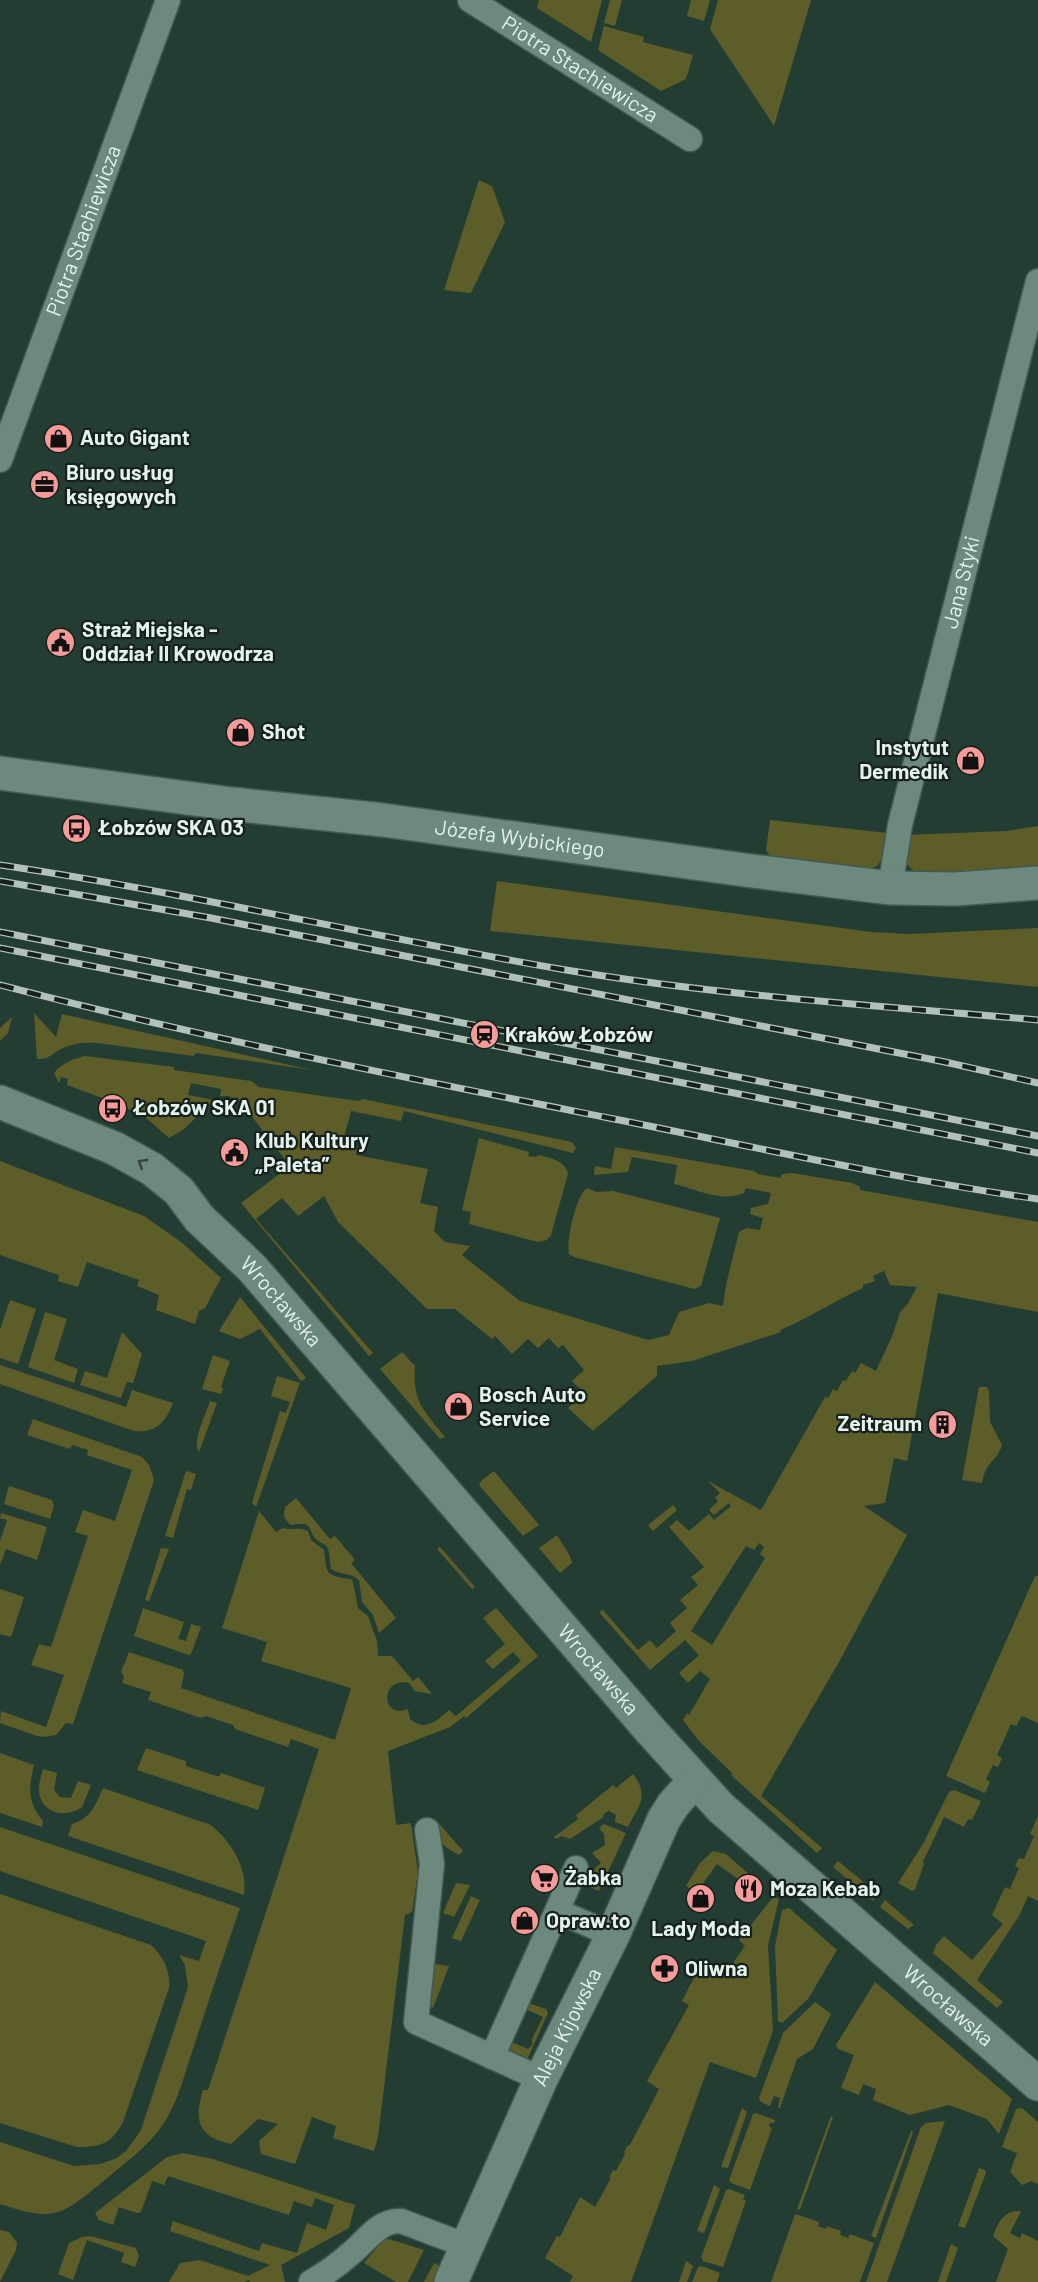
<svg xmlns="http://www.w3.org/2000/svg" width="1038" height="2282" viewBox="0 0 1038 2282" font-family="Barlow,sans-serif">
	<rect width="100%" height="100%" fill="#243d33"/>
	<g fill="#5d5d29" fill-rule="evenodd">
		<path d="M539,0h63l-11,42 -54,-34z"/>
		<path d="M610,0h12l-7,26 -11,-3z"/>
		<path d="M691,0h19l-6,21 -17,-5z"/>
		<path d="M718,0h93l-37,126 -64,-97z"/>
		<path d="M604,26l40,11 -1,5 50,13 -7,24 -25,12 -63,-41z"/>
		<path d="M479,180l13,6 13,36 -34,71 -27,-3z"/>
		<path d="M770,820l117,13c-2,14 -1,34 -19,36l-96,-10 -6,-9z"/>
		<path d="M1038,826v43l-114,5c-24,-6 -21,-19 -19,-39l101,-4z"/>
		<path d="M497,881l374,51 37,2 130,-6v59l-548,-56z"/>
		<path d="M34,1013l22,24 6,-23 250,56 -116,-17 -3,3 -95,-13c-12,-1 -24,0 -35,5 -11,5 -13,12 -26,11z"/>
		<path d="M12,1017l-4,16 -8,8v-13z"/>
		<path d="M85,1056l89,11v3l77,11 8,6 99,14 5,-2 209,43 4,6 -3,5 -169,-42 -3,10 -50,-10 -9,34 15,4 -1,6 72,14 -8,34 18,4 -4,24 11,11 25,4 -8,9 58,46 128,39 21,-5 10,-23 30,-9 14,3 3,-21 13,-53 8,-4 13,2 3,-12 -13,-4 1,-6 17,-4 3,-11 -25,-5 -2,5c-21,10 -49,-4 -70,-9l3,-19 -45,-8 -4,15 -34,3 1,-9 16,3 4,-22 139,24 4,3 22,4 2,-4 10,-1 60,10 8,4v3l178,32v90l-100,-19 -31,168 -13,-3 -9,45 -21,3 43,29 -68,127 -78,134 61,52 -5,5 -86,-78 1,-2 -33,-32 -16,-21 4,-7 2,2 21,-36 -10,-8 -12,12 -9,-10 20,-18 -14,-15 -35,30 -51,-58 4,-2 35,40 12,-10 7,8 19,-17 -6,-8 17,-15 -7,-8 18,-15 -7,-8 13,-10 -35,-40 8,-7 12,11 20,-17 5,6 17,-14 -2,-3 -15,12 -5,-5 9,-9 -3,-3 5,-5 -12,-12 53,29 64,-113 3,1 5,-9 4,2 6,-11 3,1 6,-10 3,2 6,-10 15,8 17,-37 7,-22 7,-7 10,-18 -27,-2 -6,-14 -11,5 2,5 -12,4v3c-28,12 -53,30 -83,42l1,2 -89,29 -35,5v10l-64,55 -25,-23 16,-15 -12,-12 12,-11 -21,-25 -5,3 -9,-10 -11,10 -10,-9 -16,15 -17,-18 -3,3 -37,-30h-28l-89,-87 -14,-26 -26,20 -16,-18 -26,21 117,134 -4,3 -128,-153 49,-37 -50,-65 -12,-5h-8l1,-7 -30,-6 -3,12 26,5 -31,30 -14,8 -24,-21 -27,-13 -51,-19 1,-6 -7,-2 -2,6 -5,-10c8,-10 19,-14 31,-17zM759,1543l5,4 -4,7 5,4 -53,87 -21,-14 55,-85 8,4z"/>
		<path d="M479,1138l50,14 -1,4 8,1 2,-2c12,3 27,5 30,19l-17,61 -4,5 -9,2 -69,-18 2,-12 -9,-2z"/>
		<path d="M0,1161l144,55 37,26 40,36 -16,30 -6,3 -4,13 -39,-14 3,-15 -22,-9 2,-6 -52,-18 -9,25 -20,-6 1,-6 -59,-20z"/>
		<path d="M587,1188l10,4 16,-1 107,27 -19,68 -7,3 -120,-32 -5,-3c-3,-13 7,-59 18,-66z"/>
		<path d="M240,1297l66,81 -5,3 -41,-52 -20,10 -21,-8z"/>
		<path d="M10,1300l26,9 -18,55 -18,-6v-28z"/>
		<path d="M45,1312l22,7 -13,41 24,9 -4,14 -46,-16z"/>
		<path d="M122,1332l20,22 -9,29 -6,-1 -6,16 -41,-13 5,-14 22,7z"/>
		<path d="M402,1352l13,14c-3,35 9,45 30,71l-5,2 -60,-70z"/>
		<path d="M213,1355l17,6 -9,26 2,1 -2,6 -19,-5z"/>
		<path d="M0,1365l126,42 6,-17 41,13c-8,20 -17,30 -39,28l-134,-47z"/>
		<path d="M277,1376l23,7 -44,124 -4,-4 28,-92 6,2 4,-11 -19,-6z"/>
		<path d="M979,1387h8l2,4 1,31 12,23c-5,17 -16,15 -20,38l-20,-3z"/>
		<path d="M210,1401l7,2 -18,49c-7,-13 7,-37 11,-51z"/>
		<path d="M33,1419l109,38 7,8 5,15 -81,244 -7,-1 -10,12 -13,2 -6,-1 -37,-13 1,-12 45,16 18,-52 -33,-10 8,-21 12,3 37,-111 -13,-4 8,-22 32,11 17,-51 -45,-15 1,-5 -16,-5 -2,4 -43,-14z"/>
		<path d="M186,1471l10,3 -5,16 -4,-1 -14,49 -8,-2z"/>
		<path d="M494,1471l45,54 -16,11 -44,-51 3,-5z"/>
		<path d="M9,1486l43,14 2,6 -4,13 -46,-15z"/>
		<path d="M296,1498l34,41 5,-3 20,24 -4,3 45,55 -17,15 -6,-18 -11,-13 -3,-22c-9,-8 -20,-5 -28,-11 -1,-6 -1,-14 -3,-20 -2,-6 -7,-5 -11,-9 -11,-10 -2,-20 -26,-15 -7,-6 -8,-9 -6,-18z"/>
		<path d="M673,1505l4,5 -24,21 -5,-6z"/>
		<path d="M259,1511l17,21 7,-4c8,3 16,-2 25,3l3,9 13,10c3,24 1,26 27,29l2,3 5,26 10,8 9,25 1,15h14l21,25 5,-4 14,17 -17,-3 -6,-8c-29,-7 -29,37 -1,26l2,10c15,13 27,2 39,-9l7,6 65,-55 -8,-9 -20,17 -8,-8 20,-17 -22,-26 13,-10 42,48 -72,62 -2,-2 -14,11 -62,24 8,74 15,-2 7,50 -6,39 -7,3 -27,222 -4,14 -41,-13 3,-12 -24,-9 -17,47 -34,-10 -2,-13 19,-17 -20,-5 -27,25c-34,-7 -37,-25 -28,-54h5l111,-341 -28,-10 -3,8 -53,-18 -2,-4 -27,-9 -5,2 -53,-18 3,-8 -29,-9 2,-6 -3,-5 8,-20 54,18 1,4 -3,14 154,52 16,-52 -90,-27 6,-19 -45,-14z"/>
		<path d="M1,1513l46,14 -10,33 -31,-11 -6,16v-24l7,-21 -7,-2z"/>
		<path d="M557,1535l13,21 2,7 -12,10 -21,-25z"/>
		<path d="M438,1547l3,1 34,39 -3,2 -34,-39z"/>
		<path d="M161,1548l8,1 -20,52 -4,-1z"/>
		<path d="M1035,1576h3v147l-16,-7 -6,10 -5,-2 -14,31 5,3 -4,9 -5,-2 -7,14 4,3 -5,11 -39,-17z"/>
		<path d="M0,1589l24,8 -13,40 -11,-3z"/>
		<path d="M143,1608l41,14 -6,17 8,2 5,-17 10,3 -10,27 -2,1 -55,-19z"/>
		<path d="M146,1748l40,13v5l30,10h4l1,-3 44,15 -7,22 -121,-40z"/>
		<path d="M0,1753l34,12c-6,23 -6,38 9,56l-1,6 -42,-14z"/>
		<path d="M43,1769l14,4 -3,17 6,7 11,1 7,-17 13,4 -9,22c-15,11 -39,8 -43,-14 -1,-8 2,-16 4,-24z"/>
		<path d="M633,1774c17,23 6,30 -5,53l-13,-5 1,-7 -7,-4 -4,2 -3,5 -32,21 -9,-3 -5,3 -2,-2 24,-18 -2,-4 37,-30 3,3z"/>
		<path d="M103,1788l108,37c20,17 37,42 33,70l-176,-59 4,-12c19,-6 23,-18 31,-36z"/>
		<path d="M954,1790l27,11 -9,19 -4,-1 -4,8 -20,-10 -21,45 1,2 -9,25 -3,2 -14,-8 25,-39 26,-52z"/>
		<path d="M1038,1816v85l-10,-5 -9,20 -42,64 26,22 -6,6 -64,-55 3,-8 8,-9 28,24 31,-36 -11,-9 13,-28 5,2 9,-21 -4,-2 4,-8 5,1 10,-23 -4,-2z"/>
		<path d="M435,1819l28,32 -4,4c-22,-12 -19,-13 -24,-36z"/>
		<path d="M604,1824l22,9 -27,58 -18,-8 1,-3 19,-17 -9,-10 13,-8 -1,-11 -5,-6z"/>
		<path d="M0,1827l240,81c-16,46 -31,92 -46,138 -9,26 -16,57 -32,80 -15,21 -37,37 -56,53 -44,36 -50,44 -106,25v-62l74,24 26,-2 17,-6 9,-7 15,-21 47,-143 -3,-22 -6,-10 20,6 7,-20 -206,-70z"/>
		<path d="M713,1851l13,3 26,23 -4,4 -4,-3 -3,3 -24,-17 -21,29 -10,-7 14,-23z"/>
		<path d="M838,1861l40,33 -5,7 -40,-34z"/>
		<path d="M456,1883l14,2 -16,32 -11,-4z"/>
		<path d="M0,1894l151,51c12,11 20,27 18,43l-46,134c-12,22 -22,25 -46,25l-77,-24z"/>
		<path d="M471,1896l9,4 -19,41 -9,-3z"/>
		<path d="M774,1896l5,3 -11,46 5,86 -17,47 -46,-16 -79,220h-61l3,-6 -28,-18 12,-22 3,1 20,-40 15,10 16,-29 -2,-1 4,-7 3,1 9,-17 -1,-2 4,-7h2l29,-56 -12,-8 42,-76 -7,-4 18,-35 22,13 23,-33 -6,-6z"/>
		<path d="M885,1900l29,25 -6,4 -28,-22z"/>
		<path d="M789,1908l48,42 -29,49 -26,24 -4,-2 -3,-75 7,-36z"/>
		<path d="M429,1963l20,3 -16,42 -3,-2z"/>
		<path d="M875,1982l137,117 -13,35 -12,-15 -38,-14 -39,10 -37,-15 3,-11 -13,-5 -4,11 -18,-7 13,-33 -16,-6 -2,-4z"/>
		<path d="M815,2002l16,12 -18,35 -16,10 -17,49h-2l2,-10 -6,-2 -4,10 -9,-4 -2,-4 24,-65z"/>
		<path d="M528,2003l18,6 2,4 -22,49 -19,-12 2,-6 5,-1 14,6 4,-4v-6l11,-22 -15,-7z"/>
		<path d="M742,2108l5,4 -19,56 -7,-1z"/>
		<path d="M1022,2108l16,14v62l-7,-3 -9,4 -12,-13 7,-19 -15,-6 14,-38z"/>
		<path d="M756,2113l19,7 -1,3h-4l-1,3 3,2 -22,62 -19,-7 -2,-3 24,-66z"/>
		<path d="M831,2116l2,1 -33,93 -3,-1z"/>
		<path d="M945,2121l-58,161h-21l55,-155 5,-4z"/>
		<path d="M911,2131l2,1 -37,106 -5,-2z"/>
		<path d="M183,2153l30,6 142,46 -6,23 -68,37 4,17h-35l-1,-2 -5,2h-75l11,-19 20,-3 48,16 22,-11 -100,-34 3,-10 86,30 3,-8 35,10 10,-30 19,7 8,-25 -19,-7 -3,9 -18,-6 -5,14 -121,-39 -4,9 -12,-4 -11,31 -4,1 -18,-6 -6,18 -14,-5 -4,-7 72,-56z"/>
		<path d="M979,2168l6,2 1,3 -21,55 -7,-2z"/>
		<path d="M714,2185l6,4 -16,44 -7,-2z"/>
		<path d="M729,2189l16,6 -2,4 3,2 -23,66 -20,-6 -2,-4 25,-67z"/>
		<path d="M1021,2211l-11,22 10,5 2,-5 16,8v41h-42l12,-33 -15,-13c6,-14 10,-25 28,-25z"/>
		<path d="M795,2214l24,8 -1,4 8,3 1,-3 14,5 -1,4 8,3 2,-4 24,9 -14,39h-89z"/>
		<path d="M0,2230l9,2 8,11 -1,7 -16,32z"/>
		<path d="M90,2236l46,12 3,8 -4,11 -14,-5 3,-9 -37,-13 -14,40 -15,-6 11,-31 13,-6z"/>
		<path d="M389,2239l35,11 -16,32h-12l-32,-19 19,-23z"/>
		<path d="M951,2244l7,4 -12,34h-8z"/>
		<path d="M686,2261l7,5 -6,16h-8z"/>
		<path d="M434,2263l8,4 -6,15h-12z"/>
		<path d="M702,2266l18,7 -3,9h-25l6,-15z"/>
	</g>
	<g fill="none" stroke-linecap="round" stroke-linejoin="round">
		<defs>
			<g id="street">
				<path id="s1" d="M470,0l220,139"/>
				<path id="s2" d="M0,460l168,-460"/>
				<path id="s3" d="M890,888l10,-63 138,-544"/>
				<path d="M427,1830l5,34 -16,158 125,57"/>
				<path d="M557,1911l56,24"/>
				<path d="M492,2057l84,-189"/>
				<path d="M311,2282c14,-8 27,-17 39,-28 16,-12 28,-34 51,-33l66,25"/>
			</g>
			<g id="secondary">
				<path id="s4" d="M0,773l232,31 151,16 369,51 138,17 65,1 83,-6"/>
				<path id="s5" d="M0,1102l114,46 38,21 27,22 20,27 53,50 399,463 70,77 317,276"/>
				<path id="s6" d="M451,2282l90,-203 72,-144 51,-116 9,-14 22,-25"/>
			</g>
		</defs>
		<use href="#street" stroke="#435951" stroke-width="27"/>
		<use href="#secondary" stroke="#435951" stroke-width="36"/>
		<use href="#street" stroke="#6d887d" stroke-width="24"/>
		<use href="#secondary" stroke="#6d887d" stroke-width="33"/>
		<defs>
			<g id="rail">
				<path d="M0,865c190,28 377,73 566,105 156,26 315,36 472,50"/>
				<path d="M0,881l211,37 734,144 93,21"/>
				<path d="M0,932l1038,204"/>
				<path d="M0,948l1038,205"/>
				<path d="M0,985c203,53 408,93 614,134 141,28 282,60 424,80"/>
			</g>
		</defs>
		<use href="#rail" stroke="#b1c2bb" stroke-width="7"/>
		<use href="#rail" stroke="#16211c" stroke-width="4.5" stroke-dasharray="14" stroke-linecap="butt"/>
	</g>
	<defs><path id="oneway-chevron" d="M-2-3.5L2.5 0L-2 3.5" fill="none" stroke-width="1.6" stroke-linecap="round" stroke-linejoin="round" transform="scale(1.5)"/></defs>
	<use stroke="#34453e" href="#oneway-chevron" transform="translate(142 1163) rotate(-149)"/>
	<defs>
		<symbol id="shop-disc" viewBox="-11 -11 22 22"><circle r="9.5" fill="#f59b99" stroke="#16211c"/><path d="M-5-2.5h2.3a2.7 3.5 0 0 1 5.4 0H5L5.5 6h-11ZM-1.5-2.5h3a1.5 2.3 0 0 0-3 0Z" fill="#111"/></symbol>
		<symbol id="office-disc" viewBox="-11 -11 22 22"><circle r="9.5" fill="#f59b99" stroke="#16211c"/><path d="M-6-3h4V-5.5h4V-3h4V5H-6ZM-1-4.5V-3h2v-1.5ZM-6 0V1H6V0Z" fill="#111"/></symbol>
		<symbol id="civic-disc" viewBox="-11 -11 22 22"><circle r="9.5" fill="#f59b99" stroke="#16211c"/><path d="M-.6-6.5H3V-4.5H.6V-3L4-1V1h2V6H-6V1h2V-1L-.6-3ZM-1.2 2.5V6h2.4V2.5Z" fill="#111"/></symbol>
		<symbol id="bus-disc" viewBox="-11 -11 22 22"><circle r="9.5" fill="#f59b99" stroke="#16211c"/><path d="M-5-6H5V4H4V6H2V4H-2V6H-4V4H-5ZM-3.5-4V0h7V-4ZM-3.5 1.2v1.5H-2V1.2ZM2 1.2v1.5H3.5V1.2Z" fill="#111"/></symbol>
		<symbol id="station-disc" viewBox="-11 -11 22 22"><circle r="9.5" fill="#f59b99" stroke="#16211c"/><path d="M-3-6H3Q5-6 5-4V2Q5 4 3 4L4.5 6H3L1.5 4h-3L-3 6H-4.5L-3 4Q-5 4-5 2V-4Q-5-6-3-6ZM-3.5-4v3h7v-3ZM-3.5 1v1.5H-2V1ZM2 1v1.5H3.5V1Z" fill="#111"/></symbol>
		<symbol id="building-disc" viewBox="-11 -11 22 22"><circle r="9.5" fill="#f59b99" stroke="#16211c"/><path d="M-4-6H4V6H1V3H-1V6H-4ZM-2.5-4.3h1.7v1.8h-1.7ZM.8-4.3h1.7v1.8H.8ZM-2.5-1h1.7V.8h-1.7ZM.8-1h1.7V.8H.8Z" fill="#111"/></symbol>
		<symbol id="supermarket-disc" viewBox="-11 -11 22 22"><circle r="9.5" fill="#f59b99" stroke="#16211c"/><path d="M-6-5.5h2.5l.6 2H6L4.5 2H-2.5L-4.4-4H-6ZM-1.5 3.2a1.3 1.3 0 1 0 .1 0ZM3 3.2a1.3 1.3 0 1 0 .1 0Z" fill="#111"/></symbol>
		<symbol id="restaurant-disc" viewBox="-11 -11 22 22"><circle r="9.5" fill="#f59b99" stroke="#16211c"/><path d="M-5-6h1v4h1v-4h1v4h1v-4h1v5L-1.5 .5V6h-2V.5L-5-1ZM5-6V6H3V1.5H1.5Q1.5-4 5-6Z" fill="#111"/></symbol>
		<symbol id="pharmacy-disc" viewBox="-11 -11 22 22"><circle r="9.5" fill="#f59b99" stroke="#16211c"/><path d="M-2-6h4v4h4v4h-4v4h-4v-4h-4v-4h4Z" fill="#111"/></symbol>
	</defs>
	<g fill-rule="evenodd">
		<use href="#shop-disc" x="42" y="422" width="33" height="33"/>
		<use href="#office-disc" x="28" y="468" width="33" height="33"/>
		<use href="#civic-disc" x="44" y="626" width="33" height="33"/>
		<use href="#shop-disc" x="224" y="716" width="33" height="33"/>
		<use href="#shop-disc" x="954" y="744" width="33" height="33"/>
		<use href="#bus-disc" x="60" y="812" width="33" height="33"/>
		<use href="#station-disc" x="468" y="1018" width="33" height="33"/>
		<use href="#bus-disc" x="96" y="1092" width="33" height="33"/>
		<use href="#civic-disc" x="218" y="1136" width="33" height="33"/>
		<use href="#shop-disc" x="442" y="1390" width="33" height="33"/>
		<use href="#building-disc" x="926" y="1408" width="33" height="33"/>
		<use href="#supermarket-disc" x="528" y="1862" width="33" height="33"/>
		<use href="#restaurant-disc" x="732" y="1872" width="33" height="33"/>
		<use href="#shop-disc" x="684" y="1882" width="33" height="33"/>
		<use href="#shop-disc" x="508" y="1904" width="33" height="33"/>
		<use href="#pharmacy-disc" x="648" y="1952" width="33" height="33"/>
	</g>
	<g text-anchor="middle" stroke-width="4.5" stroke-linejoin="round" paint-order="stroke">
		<g font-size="21" fill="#e4f2ec" stroke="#16211c">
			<text dy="7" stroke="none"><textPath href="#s1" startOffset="130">Piotra Stachiewicza</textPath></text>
			<text dy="7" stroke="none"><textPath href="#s2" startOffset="244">Piotra Stachiewicza</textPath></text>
			<text dy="7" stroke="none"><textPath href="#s3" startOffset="314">Jana Styki</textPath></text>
			<text dy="7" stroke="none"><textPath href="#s4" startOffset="524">Józefa Wybickiego</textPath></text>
			<text dy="7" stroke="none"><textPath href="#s5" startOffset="352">Wrocławska</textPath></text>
			<text dy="7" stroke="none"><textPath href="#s5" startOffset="838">Wrocławska</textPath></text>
			<text dy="7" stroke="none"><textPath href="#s5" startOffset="1324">Wrocławska</textPath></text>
			<text dy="7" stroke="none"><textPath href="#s6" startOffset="280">Aleja Kijowska</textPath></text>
		</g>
		<g font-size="21" font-weight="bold" fill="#e4f2ec" stroke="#16211c" text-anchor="start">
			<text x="80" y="445">Auto Gigant</text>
			<text x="66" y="480">Biuro usług<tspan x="66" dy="24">księgowych</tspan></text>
			<text x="82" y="637">Straż Miejska -<tspan x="82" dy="24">Oddział II Krowodrza</tspan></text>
			<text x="262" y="739">Shot</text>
			<text x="949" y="755" text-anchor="end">Instytut<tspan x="949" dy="24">Dermedik</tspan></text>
			<text x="98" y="835">Łobzów SKA 03</text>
			<text x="505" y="1042">Kraków Łobzów</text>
			<text x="133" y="1115">Łobzów SKA 01</text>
			<text x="255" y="1148">Klub Kultury<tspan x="255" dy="24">„Paleta”</tspan></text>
			<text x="479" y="1402">Bosch Auto<tspan x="479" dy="24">Service</tspan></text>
			<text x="922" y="1431" text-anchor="end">Zeitraum</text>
			<text x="565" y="1885">Żabka</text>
			<text x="770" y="1896">Moza Kebab</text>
			<text x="546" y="1928">Opraw.to</text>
			<text x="701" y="1936" text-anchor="middle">Lady Moda</text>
			<text x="685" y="1976">Oliwna</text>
		</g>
	</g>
</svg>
